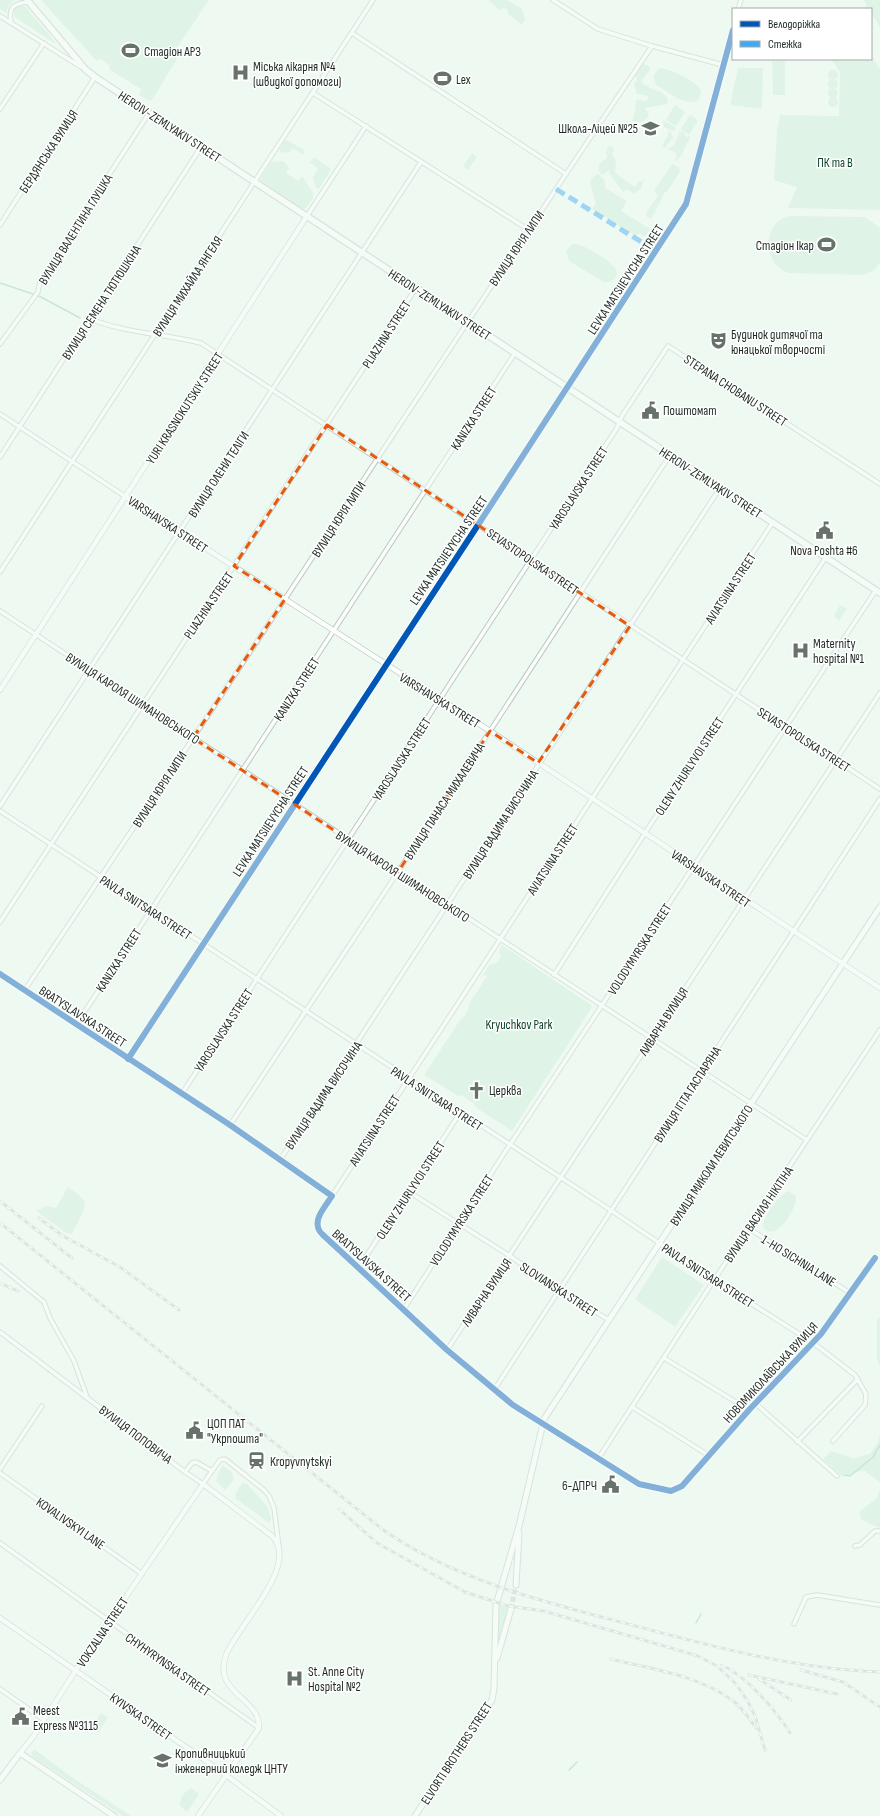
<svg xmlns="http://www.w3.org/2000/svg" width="880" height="1816" viewBox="0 0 880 1816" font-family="'Sofia Sans Condensed',sans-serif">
	<rect width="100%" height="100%" fill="#eef9f2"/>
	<g fill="#cfebd9">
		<path d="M0,0h14l-5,5 -3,8 -6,-4z"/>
		<path d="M41,0h168l-37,55 4,1 1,3 -25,41 -3,1 -10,-6 2,-6 -31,-19 -1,-5 -8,-6 -5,1z"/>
		<path d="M488,0h19l15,9 3,11 -3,5 -14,-11 -1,-5 -3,-1 -4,2z"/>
		<path d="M864,0h16v27l-9,-14v-4h-3z"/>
		<path d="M20,5l5,1 31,37h-2l-39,-26 -2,-7z"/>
		<path d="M871,55l9,14v141l-92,-2 9,-21 -23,-7 3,-49 3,-16 59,1 1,-44 -9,-13h40z"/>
		<path d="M772,61h13v34h-12z"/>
		<path d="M643,64l6,2 1,4 -9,11c6,10 24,7 27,20l-1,3 -22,4 4,7c-4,8 -10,8 -17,6l3,-9 1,-11 3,-2 6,3 3,-2v-4l-11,-2 -3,-10 3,-4 -2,-5z"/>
		<path d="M659,68c9,-1 40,14 42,23l-2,8c-12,10 -32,-8 -43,-14l-3,-9z"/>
		<path d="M738,68h25l-1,41 -32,-4z"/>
		<circle cx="833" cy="75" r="5"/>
		<circle cx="833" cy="84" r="5"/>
		<circle cx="833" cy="93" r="5"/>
		<circle cx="833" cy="102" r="5"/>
		<path d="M675,105l10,7 -9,14 -10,-6z"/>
		<path d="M690,115l8,5 -9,15 -8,-6z"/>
		<path d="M663,120l12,7v3l-3,1 -8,-4z"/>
		<path d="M668,131l3,1 2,6 -8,10 -3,-2 6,-11z"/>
		<path d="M680,131l4,1 2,5 4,-1v3c-5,6 -7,15 -13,22l-2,-2 2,-3 -2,-4 -8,-3 7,-4z"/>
		<path d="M287,140l18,11 -2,4 -10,-7 -4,5 -10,-1 5,-11z"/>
		<path d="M609,146h3l2,5 -2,3 4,6 -1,13 20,14 3,-5 6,-2 -3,9 -8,5 -6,-5 -4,3 -14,-19 1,-2 -1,-1 -7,5 -4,-5 2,-7 7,-5 -1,-7z"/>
		<path d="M472,153l5,4 -9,13 -5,-4z"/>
		<path d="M314,157l17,12 -12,20 -3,-1 -3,-10 5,-10 -8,-5z"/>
		<path d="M281,161l3,1 5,6 -3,5 12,8 4,-5 11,17v5l-7,10 -4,1 -41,-28v-3l10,-16z"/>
		<path d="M672,164l7,3 1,4 -13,21h-2c-2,4 -12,25 -14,27l-4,-2 -1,-4 12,-17 -4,-5z"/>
		<path d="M598,174l7,6v8l22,13 -6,10 29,18 -5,8 -7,-4 -2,3 -44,-27 4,-5 -6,-22 4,-6z"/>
		<path d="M790,216l75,1 15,11v35l-7,8 -9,4 -75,-2c-27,-7 -28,-52 1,-57z"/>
		<path d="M572,244c9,-2 44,19 45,28 -1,7 -5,11 -13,10l-35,-21 -3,-10z"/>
		<path d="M840,605l7,3 -8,13 -5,-5z"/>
		<path d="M502,945l89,60 1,2 -80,124 -37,-24v-3l-14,-9 -1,2 -36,-22 36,-55c5,-3 9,-10 9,-16l18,-28 -4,-1 6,-10 8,-3 4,-6 -2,-5z"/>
		<path d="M68,1187l11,8 6,7 -2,10 -11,22 -6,-1 -30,-22 11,-5 9,2z"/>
		<path d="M789,1191l7,5c3,9 -22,51 -33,30 -1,-8 18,-34 26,-35z"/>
		<path d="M662,1257l42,28 -29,42 -40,-28z"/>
		<path d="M880,1317v49l-3,-7v-39z"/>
		<path d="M880,1435v47l-17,-12 -20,7 -20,-18 8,-8 22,7 17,-4 8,-12z"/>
		<path d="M222,1465l10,7 2,8 -9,10 -9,-9z"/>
		<path d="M243,1482l4,2 20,22 4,13 -2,4 -33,-24 -1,-5z"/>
		<path d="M880,1489v39l-18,-8 -3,-8 17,-13z"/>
		<path d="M499,1605l9,3 -9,32h-2z"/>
		<path d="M101,1713l7,5 -10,15 -7,-5z"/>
		<path d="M34,1749l39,29 58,38h-8l-90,-59 -2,-3z"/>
		<path d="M191,1788l8,6 -11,17h-3l-5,-6c0,-7 5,-14 11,-17z"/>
	</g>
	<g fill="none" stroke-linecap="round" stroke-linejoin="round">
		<g stroke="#9cceb2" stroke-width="1.5">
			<path d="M0,283l39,13 41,22"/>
			<path d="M845,1475l5,1 23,-19 7,-12"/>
			<path d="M696,1623l5,-9"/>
			<path d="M569,1770l8,-8"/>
		</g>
		<path stroke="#c4d0c9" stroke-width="5" stroke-dasharray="5 2.5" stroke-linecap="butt" d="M511,1609l5,-24"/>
		<defs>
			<g id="minor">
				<path d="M553,0l45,29 54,17 71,19"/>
				<path d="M738,9l3,-9"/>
				<path d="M0,16l81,51"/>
				<path d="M11,22c-3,-15 3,-19 18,-20"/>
				<path d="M352,33l214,141"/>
				<path d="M313,93l216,137"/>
				<path d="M0,109l44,-66"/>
				<path d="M307,216l59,-90"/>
				<path d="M0,225l95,-148"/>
				<path d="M90,319c36,14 74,15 111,24l679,446"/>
				<path d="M0,344l38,-52 2,-10 10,-16 99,-153"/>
				<path d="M0,414l126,83"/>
				<path d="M0,457l201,-310"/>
				<path d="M0,572l373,-572"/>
				<path d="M0,611l807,529"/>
				<path d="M0,806l421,-644"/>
				<path d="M0,811l612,400 102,69 98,62 43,33 11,19 -1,11 -32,36"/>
				<path d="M0,922l416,-634"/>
				<path d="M0,974l230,151 102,71c-7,11 -22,26 -10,38l125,116 66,55 126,79 32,7 11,-5 67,-76 72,-76 54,-76"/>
				<path d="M554,975l91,-142 181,-276"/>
				<path d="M24,991c212,-313 416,-632 628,-945"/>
				<path d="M76,1025l439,-672"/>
				<path d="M128,1059l350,-534 208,-321 47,-174"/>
				<path d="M181,1095l436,-667 5,-12 46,-70 212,138"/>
				<path d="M230,1125l168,-253 272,-417"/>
				<path d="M280,1160l440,-672"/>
				<path d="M409,1192l101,64 49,34 50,30"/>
				<path d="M332,1196l441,-674"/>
				<path d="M748,1228l102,65"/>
				<path d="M0,1266l44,36 6,16 24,43 13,36"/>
				<path d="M359,1267l101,-154"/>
				<path d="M404,1309l101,-157 371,-562"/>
				<path d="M0,1332l185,140 18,12 9,-13 -16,-9 -4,1 -7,9"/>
				<path d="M447,1350l433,-657"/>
				<path d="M664,1358l85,52"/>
				<path d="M494,1390l386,-591"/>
				<path d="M756,1404l81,72"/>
				<path d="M632,1407l76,48"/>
				<path d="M797,1442l61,-63"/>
				<path d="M598,1459l116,-179 166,-250"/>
				<path d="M0,1469l42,-63"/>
				<path d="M212,1471l8,-11 5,-1 39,31 5,6 5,12 5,39"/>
				<path d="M0,1473l142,101"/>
				<path d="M0,1543l259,185"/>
				<path d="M855,1546l5,-1 15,-14h5"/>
				<path d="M794,1624l12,-27 11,-2 63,10"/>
				<path d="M0,1689l44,31"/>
			</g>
			<g id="tertiary">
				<path d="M126,497l364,234 390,257"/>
				<path d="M0,690l307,-474"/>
				<path d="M0,1618l219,152 62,46"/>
				<path d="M20,1753l13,-16 45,-70 125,-183 69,52c29,29 -35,90 -46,119 -14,39 35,43 33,73l-61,88"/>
			</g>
			<g id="secondary">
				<path d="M516,1585l3,-52"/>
				<path d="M497,1658l14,-49"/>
				<path d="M0,1780l20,-27 94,63"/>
				<path d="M415,1816l77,-116 2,-12 2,-83 23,-79 25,-107 336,-512"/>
			</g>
			<path id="primary" d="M27,0l59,70 9,7 785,516"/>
		</defs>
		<use href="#minor" stroke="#bdc8c1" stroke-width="5.5"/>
		<use href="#tertiary" stroke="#bdc8c1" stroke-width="6"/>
		<use href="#secondary" stroke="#bdc8c1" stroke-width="7"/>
		<use href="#primary" stroke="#bdc8c1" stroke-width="8"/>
		<use href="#minor" stroke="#fcfefd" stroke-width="3.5"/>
		<use href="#tertiary" stroke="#fcfefd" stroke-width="4.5"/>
		<use href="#secondary" stroke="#fcfefd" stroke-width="5"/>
		<use href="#primary" stroke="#fcfefd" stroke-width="5.5"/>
		<defs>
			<g id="rail">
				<path d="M0,1201l72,57"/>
				<path d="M39,1218l24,18 57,31 59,43"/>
				<path d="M0,1223l382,306c74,52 163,73 250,96 82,22 163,44 248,47"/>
				<path d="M0,1283l18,8"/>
				<path d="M339,1509l38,34 88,49 43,14 36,5 65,19 89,26 19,10 19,18 11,16 8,16 10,34"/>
				<path d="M611,1659c39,10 87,16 121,41 10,7 17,18 24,28"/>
				<path d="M722,1665c25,12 54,45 68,68"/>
				<path d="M801,1670l42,12 37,25"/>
				<path d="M749,1675l88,19"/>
				<path d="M759,1679l32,21"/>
			</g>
		</defs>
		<use href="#rail" stroke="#c9cdcb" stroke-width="3"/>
		<use href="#rail" stroke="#fff" stroke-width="1.5" stroke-dasharray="4.5" stroke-linecap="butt"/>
		<path stroke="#3fa9f5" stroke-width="5" stroke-dasharray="10 5" stroke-linecap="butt" d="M556,189l100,62"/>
		<defs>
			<g id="cycleway">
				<path d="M0,974l230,151 102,71c-7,11 -22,26 -10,38l125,116 66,55 126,79 32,7 11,-5 67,-76 72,-76 54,-76"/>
				<path d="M128,1059l350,-534 208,-321 47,-174"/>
			</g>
		</defs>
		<use href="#cycleway" stroke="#fff" stroke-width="8"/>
		<use href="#cycleway" stroke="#0057b8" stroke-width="6"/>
	</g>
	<path d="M0 0H880V1816H0ZM327,425l303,201 -92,137 -48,-32 -92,141 -205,-134 92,-139 -51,-33z" fill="#eef9f2" fill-opacity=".55" fill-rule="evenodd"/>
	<path fill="none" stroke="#e8590c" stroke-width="3" stroke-dasharray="8 5" stroke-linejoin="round" d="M327,425l303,201 -92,137 -48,-32 -92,141 -205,-134 92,-139 -51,-33z"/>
	<defs>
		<symbol id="stadium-bare" viewBox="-9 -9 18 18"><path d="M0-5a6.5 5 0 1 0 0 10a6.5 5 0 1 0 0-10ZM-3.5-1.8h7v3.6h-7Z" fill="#67726b" stroke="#fff" stroke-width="2.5" paint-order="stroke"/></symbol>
		<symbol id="hospital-bare" viewBox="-9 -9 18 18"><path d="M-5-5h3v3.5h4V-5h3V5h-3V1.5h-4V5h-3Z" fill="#67726b" stroke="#fff" stroke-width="2.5" paint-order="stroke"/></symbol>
		<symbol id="school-bare" viewBox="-9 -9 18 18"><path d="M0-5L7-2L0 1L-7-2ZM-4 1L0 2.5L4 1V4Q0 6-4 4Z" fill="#67726b" stroke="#fff" stroke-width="2.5" paint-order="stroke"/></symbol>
		<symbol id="theatre-bare" viewBox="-9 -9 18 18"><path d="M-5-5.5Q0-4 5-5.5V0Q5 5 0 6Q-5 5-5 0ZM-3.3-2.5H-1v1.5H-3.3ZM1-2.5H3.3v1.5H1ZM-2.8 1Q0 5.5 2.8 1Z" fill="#67726b" stroke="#fff" stroke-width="2.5" paint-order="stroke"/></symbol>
		<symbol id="civic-bare" viewBox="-9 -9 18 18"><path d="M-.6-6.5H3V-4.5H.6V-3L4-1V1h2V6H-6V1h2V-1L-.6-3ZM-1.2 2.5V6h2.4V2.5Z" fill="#67726b" stroke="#fff" stroke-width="2.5" paint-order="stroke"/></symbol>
		<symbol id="church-bare" viewBox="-9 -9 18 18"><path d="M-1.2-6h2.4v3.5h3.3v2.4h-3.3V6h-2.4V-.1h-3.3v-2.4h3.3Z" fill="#67726b" stroke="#fff" stroke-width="2.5" paint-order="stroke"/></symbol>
		<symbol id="station-bare" viewBox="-9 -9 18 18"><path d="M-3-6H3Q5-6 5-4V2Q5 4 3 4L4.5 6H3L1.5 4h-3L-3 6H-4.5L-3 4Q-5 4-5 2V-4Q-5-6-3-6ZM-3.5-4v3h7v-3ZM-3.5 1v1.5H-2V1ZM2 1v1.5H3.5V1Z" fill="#67726b" stroke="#fff" stroke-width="2.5" paint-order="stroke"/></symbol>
		<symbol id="university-bare" viewBox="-9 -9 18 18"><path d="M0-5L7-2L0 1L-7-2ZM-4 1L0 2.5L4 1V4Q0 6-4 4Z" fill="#67726b" stroke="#fff" stroke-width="2.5" paint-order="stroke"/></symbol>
	</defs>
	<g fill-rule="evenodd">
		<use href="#stadium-bare" x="118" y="38" width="25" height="25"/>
		<use href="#hospital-bare" x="228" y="60" width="25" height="25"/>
		<use href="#stadium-bare" x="430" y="66" width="25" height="25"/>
		<use href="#school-bare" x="638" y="116" width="25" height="25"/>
		<use href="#stadium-bare" x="814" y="232" width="25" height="25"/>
		<use href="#theatre-bare" x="706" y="328" width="25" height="25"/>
		<use href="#civic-bare" x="638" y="398" width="25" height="25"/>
		<use href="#civic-bare" x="812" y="518" width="25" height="25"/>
		<use href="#hospital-bare" x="788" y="638" width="25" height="25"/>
		<use href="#church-bare" x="464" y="1078" width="25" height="25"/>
		<use href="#civic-bare" x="182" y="1418" width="25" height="25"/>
		<use href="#station-bare" x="244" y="1448" width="25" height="25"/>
		<use href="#civic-bare" x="598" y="1472" width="25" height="25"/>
		<use href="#hospital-bare" x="282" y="1666" width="25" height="25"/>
		<use href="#civic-bare" x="8" y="1704" width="25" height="25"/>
		<use href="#university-bare" x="150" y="1748" width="25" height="25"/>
	</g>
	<g text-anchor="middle" stroke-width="3" stroke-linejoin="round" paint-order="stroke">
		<g font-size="13" fill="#1e2a23" stroke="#fff" text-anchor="start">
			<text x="144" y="56">Стадіон АРЗ</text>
			<text x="253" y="71">Міська лікарня №4<tspan x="253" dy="15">(швидкої допомоги)</tspan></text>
			<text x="456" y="84">Lex</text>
			<text x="638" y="133" text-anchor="end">Школа-Ліцей №25</text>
			<text x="814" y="250" text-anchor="end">Стадіон Ікар</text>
			<text x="731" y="339">Будинок дитячої та<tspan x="731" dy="15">юнацької творчості</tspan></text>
			<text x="663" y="415">Поштомат</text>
			<text x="824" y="555" text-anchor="middle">Nova Poshta #6</text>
			<text x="813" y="648">Maternity<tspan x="813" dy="15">hospital №1</tspan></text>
			<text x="489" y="1095">Церква</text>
			<text x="207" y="1428">ЦОП ПАТ<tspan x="207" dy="15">"Укрпошта"</tspan></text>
			<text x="270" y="1466">Kropyvnytskyi</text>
			<text x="597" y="1490" text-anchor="end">6-ДПРЧ</text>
			<text x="308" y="1676">St. Anne City<tspan x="308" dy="15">Hospital №2</tspan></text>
			<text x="33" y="1715">Meest<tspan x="33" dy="15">Express №3115</tspan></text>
			<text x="175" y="1758">Кропивницький<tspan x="175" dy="15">інженерний коледж ЦНТУ</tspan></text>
		</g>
		<g font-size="13" fill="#1e2a23" stroke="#fff">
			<text transform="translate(170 126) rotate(33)" y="5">HEROIV-ZEMLYAKIV STREET</text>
			<text transform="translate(48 151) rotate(-57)" y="5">БЕРДЯНСЬКА ВУЛИЦЯ</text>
			<text transform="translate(75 229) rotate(-58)" y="5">ВУЛИЦЯ ВАЛЕНТИНА ГЛУШКА</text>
			<text transform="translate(516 248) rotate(-56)" y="5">ВУЛИЦЯ ЮРІЯ ЛИПИ</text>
			<text transform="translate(625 279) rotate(-57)" y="5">LEVKA MATSIIEVYCHA STREET</text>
			<text transform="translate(187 286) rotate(-57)" y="5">ВУЛИЦЯ МИХАЙЛА ЯНГЕЛЯ</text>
			<text transform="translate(101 302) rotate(-57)" y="5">ВУЛИЦЯ СЕМЕНА ТЮТЮШКІНА</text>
			<text transform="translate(440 304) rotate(33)" y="5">HEROIV-ZEMLYAKIV STREET</text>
			<text transform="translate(386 334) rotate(-57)" y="5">PLIAZHNA STREET</text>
			<text transform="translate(736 390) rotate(33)" y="5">STEPANA CHOBANU STREET</text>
			<text transform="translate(184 408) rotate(-57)" y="5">YURI KRASNOKUTSKIY STREET</text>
			<text transform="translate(473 418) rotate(-57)" y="5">KANIZKA STREET</text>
			<text transform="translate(218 474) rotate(-57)" y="5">ВУЛИЦЯ ОЛЕНИ ТЕЛІГИ</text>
			<text transform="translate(711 482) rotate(33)" y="5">HEROIV-ZEMLYAKIV STREET</text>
			<text transform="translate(578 488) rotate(-57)" y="5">YAROSLAVSKA STREET</text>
			<text transform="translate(338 519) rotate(-57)" y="5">ВУЛИЦЯ ЮРІЯ ЛИПИ</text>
			<text transform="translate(168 524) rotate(33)" y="5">VARSHAVSKA STREET</text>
			<text transform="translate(448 550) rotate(-56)" y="5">LEVKA MATSIIEVYCHA STREET</text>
			<text transform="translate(533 561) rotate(34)" y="5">SEVASTOPOLSKA STREET</text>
			<text transform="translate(730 588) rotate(-57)" y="5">AVIATSIINA STREET</text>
			<text transform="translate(208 605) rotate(-56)" y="5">PLIAZHNA STREET</text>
			<text transform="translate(296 689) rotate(-57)" y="5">KANIZKA STREET</text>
			<text transform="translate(133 698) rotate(33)" y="5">ВУЛИЦЯ КАРОЛЯ ШИМАНОВСЬКОГО</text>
			<text transform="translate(440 700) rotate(32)" y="5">VARSHAVSKA STREET</text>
			<text transform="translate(804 739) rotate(33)" y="5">SEVASTOPOLSKA STREET</text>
			<text transform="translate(401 759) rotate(-57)" y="5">YAROSLAVSKA STREET</text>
			<text transform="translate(689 766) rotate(-57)" y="5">OLENY ZHURLYVOI STREET</text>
			<text transform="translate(159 789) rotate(-57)" y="5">ВУЛИЦЯ ЮРІЯ ЛИПИ</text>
			<text transform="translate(444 801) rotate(-57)" y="5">ВУЛИЦЯ ПАНАСА МИХАЛЕВИЧА</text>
			<text transform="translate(270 821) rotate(-57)" y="5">LEVKA MATSIIEVYCHA STREET</text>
			<text transform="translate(500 824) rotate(-57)" y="5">ВУЛИЦЯ ВАДИМА ВИСОЧИНА</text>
			<text transform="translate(552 859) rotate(-57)" y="5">AVIATSIINA STREET</text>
			<text transform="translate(403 876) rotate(33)" y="5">ВУЛИЦЯ КАРОЛЯ ШИМАНОВСЬКОГО</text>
			<text transform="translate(711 878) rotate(34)" y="5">VARSHAVSKA STREET</text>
			<text transform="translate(146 907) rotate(33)" y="5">PAVLA SNITSARA STREET</text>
			<text transform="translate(639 949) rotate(-57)" y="5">VOLODYMYRSKA STREET</text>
			<text transform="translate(118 960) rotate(-57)" y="5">KANIZKA STREET</text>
			<text transform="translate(83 1016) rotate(33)" y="5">BRATYSLAVSKA STREET</text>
			<text transform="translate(663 1021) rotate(-57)" y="5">ЛИВАРНА ВУЛИЦЯ</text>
			<text transform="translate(223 1030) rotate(-57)" y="5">YAROSLAVSKA STREET</text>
			<text transform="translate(687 1094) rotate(-57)" y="5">ВУЛИЦЯ ІГІТА ГАСПАРЯНА</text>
			<text transform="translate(323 1095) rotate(-56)" y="5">ВУЛИЦЯ ВАДИМА ВИСОЧИНА</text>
			<text transform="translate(437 1098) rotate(33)" y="5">PAVLA SNITSARA STREET</text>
			<text transform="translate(374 1130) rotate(-57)" y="5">AVIATSIINA STREET</text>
			<text transform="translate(711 1165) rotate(-57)" y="5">ВУЛИЦЯ МИКОЛИ ЛЕВИТСЬКОГО</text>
			<text transform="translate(410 1190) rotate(-57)" y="5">OLENY ZHURLYVOI STREET</text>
			<text transform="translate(758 1214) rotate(-56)" y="5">ВУЛИЦЯ ВАСИЛЯ НІКІТІНА</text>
			<text transform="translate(461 1220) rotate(-57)" y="5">VOLODYMYRSKA STREET</text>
			<text transform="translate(799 1260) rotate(32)" y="5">1-HO SICHNIA LANE</text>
			<text transform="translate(372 1265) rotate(42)" y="5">BRATYSLAVSKA STREET</text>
			<text transform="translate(708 1275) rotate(33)" y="5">PAVLA SNITSARA STREET</text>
			<text transform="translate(559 1289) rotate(33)" y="5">SLOVIANSKA STREET</text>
			<text transform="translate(486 1292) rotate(-56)" y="5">ЛИВАРНА ВУЛИЦЯ</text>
			<text transform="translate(770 1372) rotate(-47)" y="5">НОВОМИКОЛАЇВСЬКА ВУЛИЦЯ</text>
			<text transform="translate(136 1434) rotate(37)" y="5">ВУЛИЦЯ ПОПОВИЧА</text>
			<text transform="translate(71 1523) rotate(35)" y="5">KOVALIVSKYI LANE</text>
			<text transform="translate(102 1632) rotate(-56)" y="5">VOKZALNA STREET</text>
			<text transform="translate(168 1664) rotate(35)" y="5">CHYHYRYNSKA STREET</text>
			<text transform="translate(141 1716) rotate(35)" y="5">KYIVSKA STREET</text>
			<text transform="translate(456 1753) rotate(-57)" y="5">ELVORTI BROTHERS STREET</text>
		</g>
		<g font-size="13" fill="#0d432a" stroke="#fff">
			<text x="835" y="167">ПК та В</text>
			<text x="519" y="1029">Kryuchkov Park</text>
		</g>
	</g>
	<rect x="732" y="8" width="140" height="52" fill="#ffffff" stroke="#a5aaa7"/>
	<rect x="740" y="21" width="20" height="6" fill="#0057b8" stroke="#a5aaa7"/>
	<text x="768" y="28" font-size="12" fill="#1e2a23">Велодоріжка</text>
	<rect x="740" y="41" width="20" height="6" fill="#3fa9f5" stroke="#a5aaa7"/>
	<text x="768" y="48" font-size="12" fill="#1e2a23">Стежка</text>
</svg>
